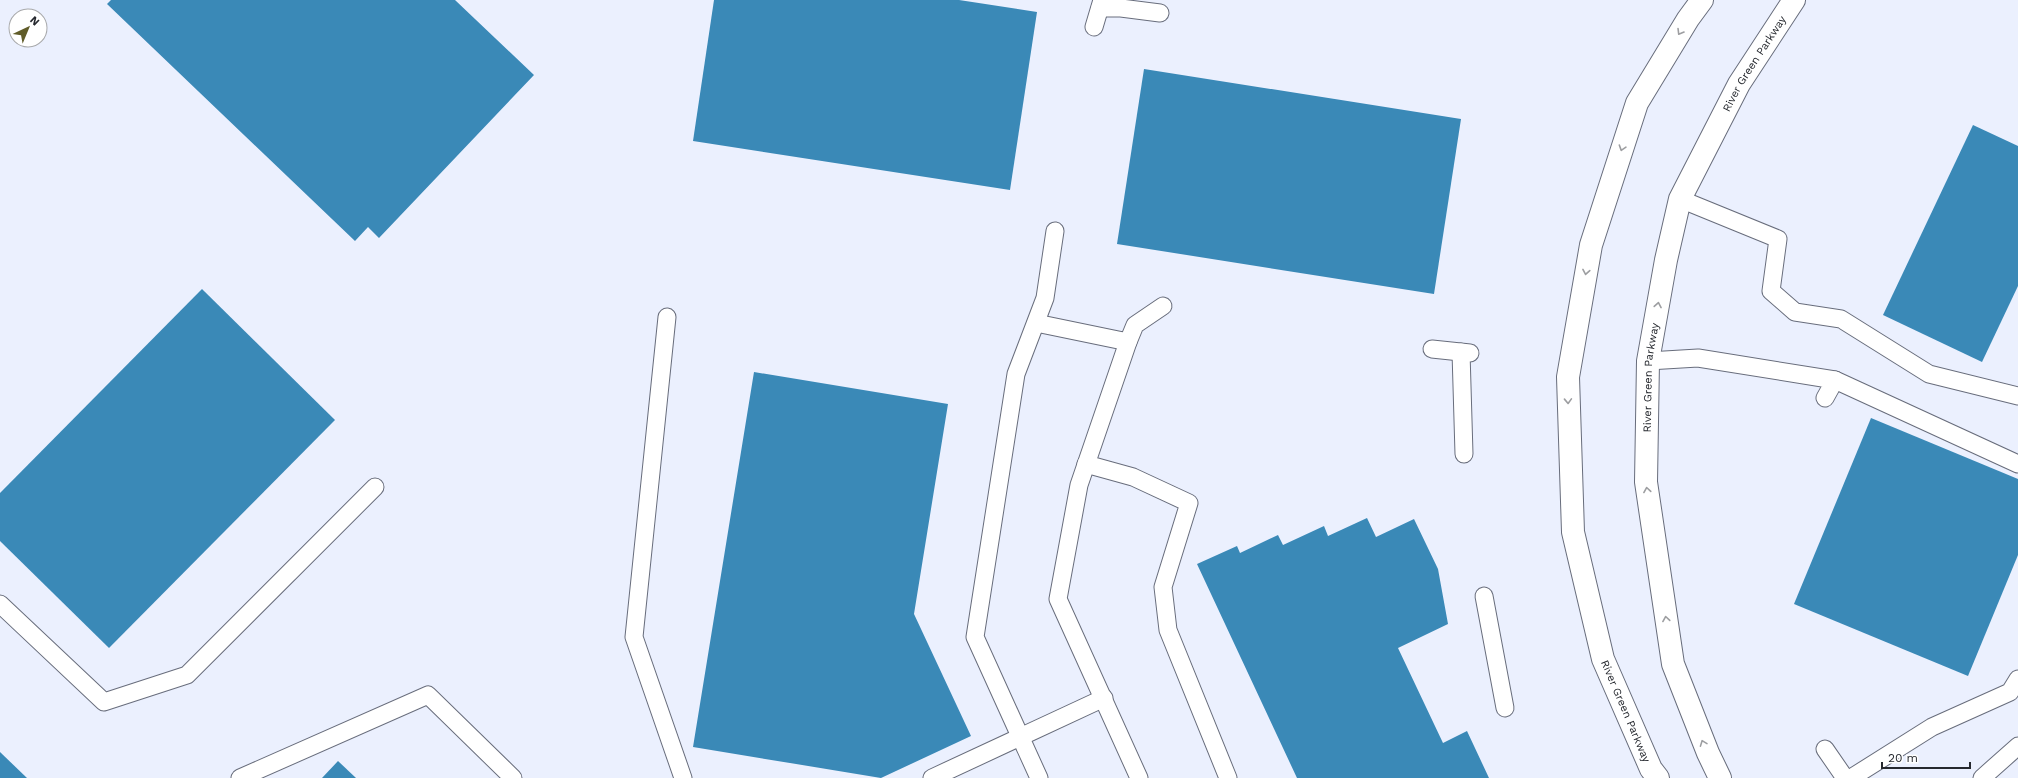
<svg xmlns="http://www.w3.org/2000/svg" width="2018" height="778" viewBox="0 0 2018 778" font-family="'Work Sans',sans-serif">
	<rect width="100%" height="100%" fill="#ebf0fe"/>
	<g fill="#3a89b7">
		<path d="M111,0h344l79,75 -155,163 -11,-11 -13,14 -248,-237z"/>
		<path d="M714,0h245l78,12 -27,178 -317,-49z"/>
		<path d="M1144,69l317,50 -27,175 -317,-50z"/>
		<path d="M1973,125l45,21v140l-36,76 -99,-47z"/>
		<path d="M202,289l133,131 -226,228 -109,-107v-48z"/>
		<path d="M754,372l194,32 -34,210 57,122 -90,42 -188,-31z"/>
		<path d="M1871,418l147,61v76l-50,121 -174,-72z"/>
		<path d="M1367,518l9,19 38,-18 24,50 10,55 -50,24 45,95 24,-12 22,47h-192l-100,-214 40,-18 3,7 38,-18 5,10 41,-19 4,10z"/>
		<path d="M0,752l27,26h-27z"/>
		<path d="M338,761l18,17h-34z"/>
	</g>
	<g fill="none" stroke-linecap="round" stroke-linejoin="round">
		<defs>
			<g id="service">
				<path d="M1100,8h21l39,5"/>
				<path d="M1094,27l8,-27"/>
				<path d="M1680,199l98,40 -7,52 24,21 46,7 88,55 89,22"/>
				<path d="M667,317l-33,320 49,141"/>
				<path d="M1036,323l92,19 7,-17 28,-19"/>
				<path d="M1128,342l-49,143 -21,114 81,179"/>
				<path d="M1432,349l38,4"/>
				<path d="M1461,352l3,102"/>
				<path d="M1648,361l50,-3 137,22 -10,18"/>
				<path d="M1835,380l183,84"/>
				<path d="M1086,464l47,13 56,26 -26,84 5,43 60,148"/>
				<path d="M1484,596l21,112"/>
				<path d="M0,604l104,98 83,-27 188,-188"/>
				<path d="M1825,749l20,29"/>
				<path d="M240,778l188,-83 85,83"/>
				<path d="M932,778l172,-80"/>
				<path d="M1039,778l-64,-141 41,-263 29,-76 10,-67"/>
				<path d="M1851,778l81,-51 78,-35 8,-13"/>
				<path d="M1982,778l36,-32"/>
			</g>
			<g id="minor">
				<path d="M1658,778l-7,-9 -48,-110 -30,-127 -5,-155 23,-132 46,-142 51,-84 14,-19"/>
				<path id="s1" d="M1720,778l-12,-25 -35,-89 -27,-182 2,-121 18,-101 14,-61 59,-115 55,-84"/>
			</g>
		</defs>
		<use href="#service" stroke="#686d7c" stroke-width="19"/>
		<use href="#minor" stroke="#686d7c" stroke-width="24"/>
		<use href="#service" stroke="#fff" stroke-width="17"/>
		<use href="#minor" stroke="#fff" stroke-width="22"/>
	</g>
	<defs><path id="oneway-chevron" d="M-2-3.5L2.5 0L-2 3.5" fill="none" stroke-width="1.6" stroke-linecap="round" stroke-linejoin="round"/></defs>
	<g stroke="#9d9ea1">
		<use href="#oneway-chevron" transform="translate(1680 32) rotate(121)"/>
		<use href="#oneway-chevron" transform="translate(1622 148) rotate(108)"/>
		<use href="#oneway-chevron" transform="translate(1586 272) rotate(100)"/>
		<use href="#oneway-chevron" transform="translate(1658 305) rotate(-80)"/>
		<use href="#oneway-chevron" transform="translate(1568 401) rotate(88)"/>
		<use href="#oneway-chevron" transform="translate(1647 490) rotate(-99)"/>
		<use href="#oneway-chevron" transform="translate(1666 619) rotate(-99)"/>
		<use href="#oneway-chevron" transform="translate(1703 743) rotate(-111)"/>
	</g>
	<g text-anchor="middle" stroke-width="3.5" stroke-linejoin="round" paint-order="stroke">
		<g font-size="11" fill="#25282e" stroke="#fff">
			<text dy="4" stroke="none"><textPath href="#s1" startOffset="748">River Green Parkway</textPath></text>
			<text dy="4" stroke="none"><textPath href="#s1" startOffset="412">River Green Parkway</textPath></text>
			<text transform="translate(1626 711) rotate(67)" y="4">River Green Parkway</text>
		</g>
	</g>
	<g transform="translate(28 28) rotate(44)"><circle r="19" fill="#ffffff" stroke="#a8a9ab"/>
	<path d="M0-3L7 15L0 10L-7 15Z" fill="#605c29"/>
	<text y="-6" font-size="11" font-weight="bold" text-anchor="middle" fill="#25282e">N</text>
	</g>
	<path d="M1882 762v6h88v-6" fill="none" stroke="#25282e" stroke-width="2"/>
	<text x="1888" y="762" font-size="12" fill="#25282e" stroke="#ffffff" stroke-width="3" paint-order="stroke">20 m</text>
</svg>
